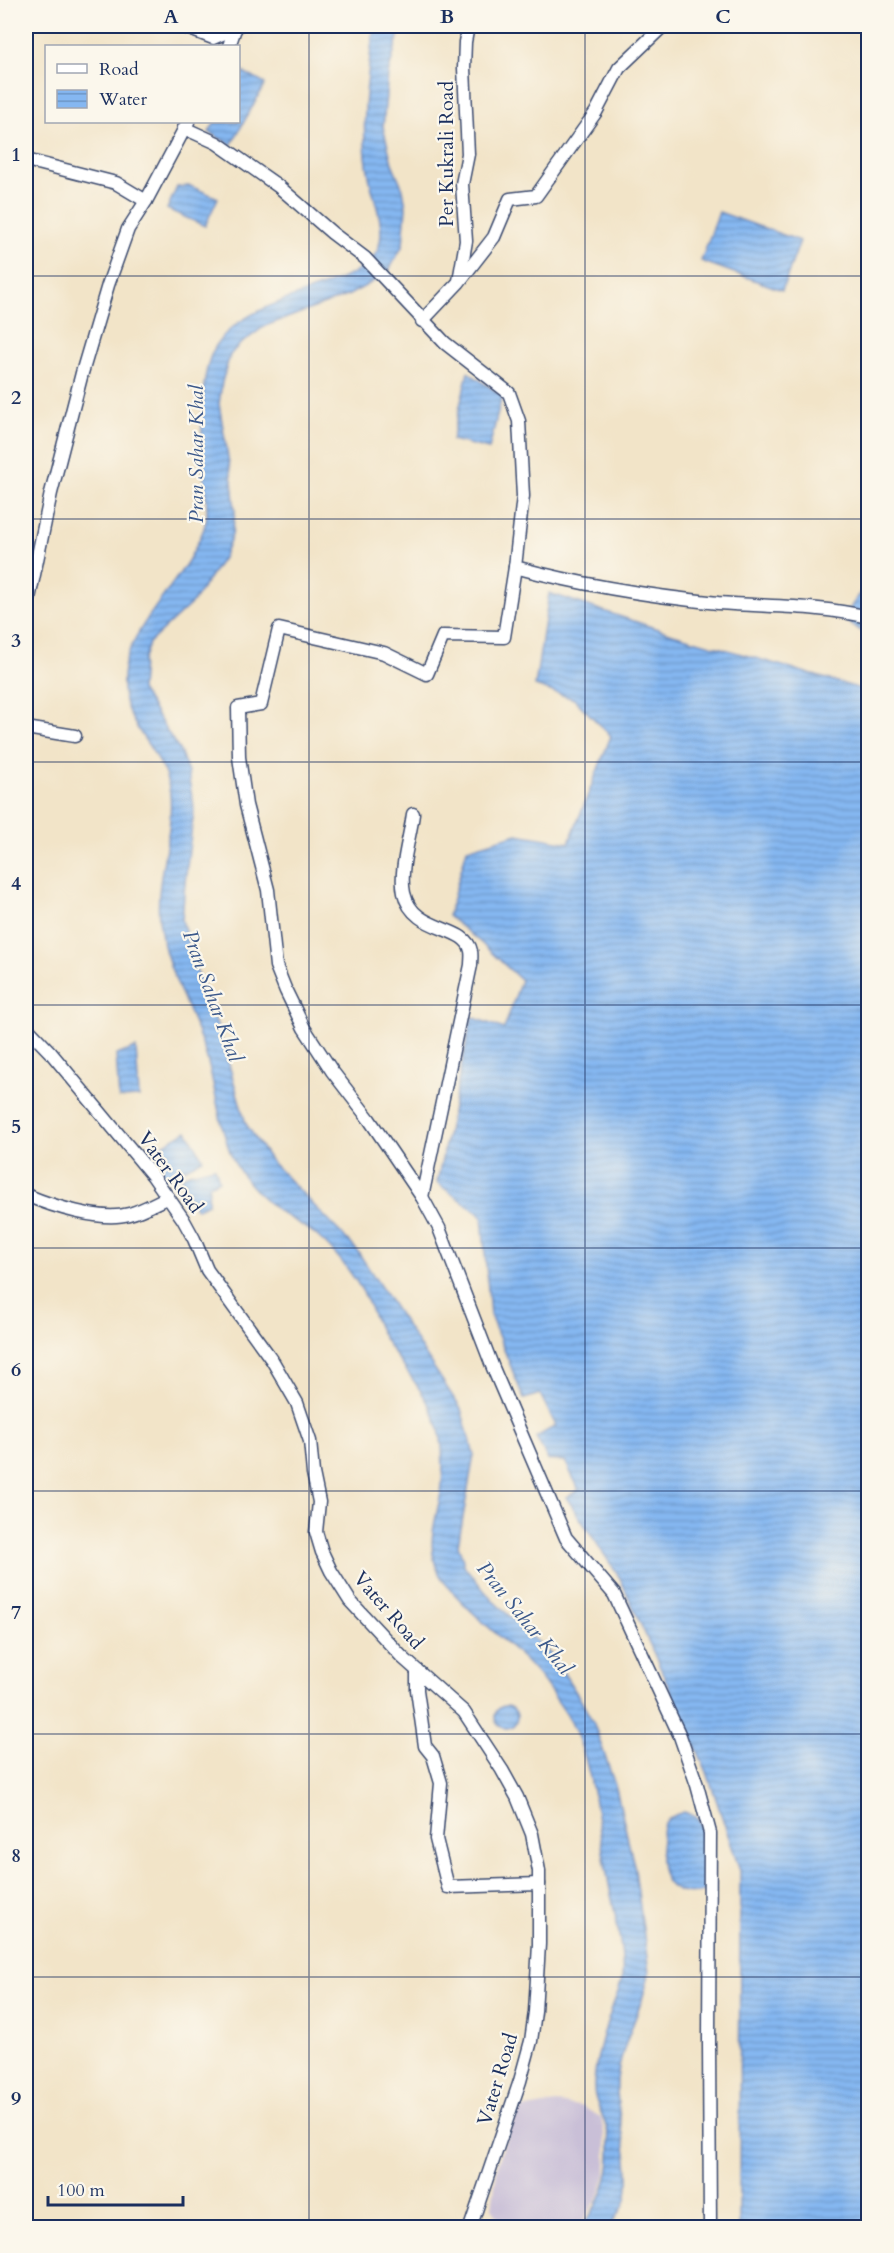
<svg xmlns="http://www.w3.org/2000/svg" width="894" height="2253" viewBox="0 0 894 2253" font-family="Cardo,serif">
	<defs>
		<pattern id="water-rules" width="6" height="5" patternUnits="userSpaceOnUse" patternTransform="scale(1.5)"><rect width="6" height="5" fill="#85b7f1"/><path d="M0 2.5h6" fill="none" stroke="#6c95c6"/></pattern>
	</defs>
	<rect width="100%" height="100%" fill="#fbf7ec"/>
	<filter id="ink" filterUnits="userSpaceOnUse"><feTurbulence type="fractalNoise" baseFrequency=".0167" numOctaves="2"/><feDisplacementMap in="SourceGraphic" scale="12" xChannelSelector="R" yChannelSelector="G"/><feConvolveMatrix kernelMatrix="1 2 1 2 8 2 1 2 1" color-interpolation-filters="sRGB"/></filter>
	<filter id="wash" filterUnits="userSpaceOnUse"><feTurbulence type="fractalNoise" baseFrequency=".008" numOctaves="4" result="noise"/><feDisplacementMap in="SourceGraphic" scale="24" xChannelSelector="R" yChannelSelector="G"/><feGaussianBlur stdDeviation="1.35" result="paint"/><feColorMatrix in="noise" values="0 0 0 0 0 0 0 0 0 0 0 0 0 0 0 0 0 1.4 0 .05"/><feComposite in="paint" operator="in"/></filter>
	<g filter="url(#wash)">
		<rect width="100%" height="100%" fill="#f2e4c8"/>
		<path fill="#c9bfd7" d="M556,2103l24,3 21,11 5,28v29l-7,22 -21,32 -75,-1 -11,-20 6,-44 9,-27 13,-27z"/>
		<g fill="url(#water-rules)" stroke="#5073a8" stroke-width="1.5">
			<path d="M374,26h27l-13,48 -5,53 9,36 11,26 3,18 -3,38 -16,29 -38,21 -84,31 -27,20 -8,9 -8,27 -3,22 13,77 3,31 -3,23 -9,23 -30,44 -44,41 -6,18 -2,29 40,63 7,20 6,37 -9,72 -3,38 11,41 26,69 27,94 24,36 86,89 105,160 13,46 -16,90 7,22 27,33 60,55 27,42 15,27 22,64 6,26 13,56 14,103c-6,35 -29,74 -32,107 -2,39 16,77 10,115 -2,13 -11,23 -18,32h-28c24,-26 37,-69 24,-104 -4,-14 -11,-21 -11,-35 0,-25 8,-51 16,-74 3,-11 10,-24 12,-36 3,-28 -9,-70 -14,-99 -10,-49 -14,-114 -38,-159 -6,-10 -14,-21 -21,-31 -26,-38 -67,-63 -97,-98 -5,-6 -11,-12 -14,-20 -14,-31 1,-56 4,-86 1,-12 1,-26 0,-38 -3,-43 -37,-74 -58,-109 -9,-15 -13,-31 -21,-46 -12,-20 -30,-43 -48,-58 -10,-8 -21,-13 -32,-20 -18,-12 -41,-35 -50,-55 -15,-34 -17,-75 -29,-110 -15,-43 -40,-83 -45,-130 -4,-41 15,-84 11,-125 -6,-50 -56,-68 -46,-126 6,-35 45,-76 64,-107 8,-15 17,-29 19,-46 1,-12 -2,-26 -3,-38 -3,-33 -5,-95 8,-124 29,-62 148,-59 166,-104 9,-23 -5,-50 -9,-73 -10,-49 -1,-102 5,-150z"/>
			<path d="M243,72l22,12 -34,61 -22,-13 6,-10h23l1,-43z"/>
			<path d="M190,186l28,12 -13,28 -38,-17 10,-22z"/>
			<path d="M719,212l81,29 -18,49 -81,-29z"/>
			<path d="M468,372l34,24 -13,53 -37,-9z"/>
			<path d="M866,584l2,1v51l-25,-17z"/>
			<path d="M549,593l124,41 195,57v1536h-129l1,-356 -33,-99 -87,-194 -54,-81 13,-7 -14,-29 -17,-1 -12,-23 20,-11 -16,-32 -16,5 -34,-84 -8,-99 -45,-33 35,-166 32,12 17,-49 -41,-38 -32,-26 19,-67 50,-15 52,9 42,-107 -37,-37 -39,-13z"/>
			<path d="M136,1048l3,49 -20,1 -3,-43z"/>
			<path d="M187,1131l16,28 -36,19c-30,-26 -1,-34 20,-47z"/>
			<path d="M215,1167l4,13 -10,5 -1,19 -11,5 -10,-15 -6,-16 8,-5z"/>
			<circle cx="506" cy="1717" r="11"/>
			<path d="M684,1812l12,4c13,16 10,55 8,75 -6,3 -12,3 -19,2 -26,-5 -26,-34 -23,-55 0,-4 0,-10 2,-14 4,-7 13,-10 20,-12z"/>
		</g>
	</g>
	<g filter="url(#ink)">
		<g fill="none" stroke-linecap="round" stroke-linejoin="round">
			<defs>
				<g id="minor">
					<path d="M182,26l31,12 23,-10"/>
					<path d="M229,46l7,-20"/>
					<path d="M184,128l33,15 61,43 54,47 33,25 80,85 64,50 10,28 4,75 -8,71c66,18 134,29 203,36 51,4 101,2 150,14"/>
					<path d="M26,160l90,23 30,18"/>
					<path d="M459,281l7,-40 -4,-57 6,-30 -4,-86 1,-26 3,-16"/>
					<path d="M422,321l37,-39 35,-45 16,-38 26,-3 60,-84 23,-44 44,-42"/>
					<path d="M515,567l-11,70 -61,-1 -16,38 -43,-21 -105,-24 -18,75 -23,4 1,49 7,48 22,85 8,76 10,25 18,37 28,43 37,48 53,78 17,31 54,140 73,170 48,56 66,142 17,49 13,48 -1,207 1,188"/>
					<path d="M26,613l25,-120 31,-120 26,-88 20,-56 18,-28 42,-79"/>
					<path d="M26,728l49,8"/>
					<path d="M413,814c-3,24 -14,56 -9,79 9,41 62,31 67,58 1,4 0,10 0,14l-49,232"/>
					<path d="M26,1027l25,26 102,123 30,43 11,20 13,31 65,90 25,43 13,38 3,32 6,29 -3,30 6,20 9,19 19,30 52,56 62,55 38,58 15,27 15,37 7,37v73l-4,68 -4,29 -11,40 -50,147"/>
					<path d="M26,1195c26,11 75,27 103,19 13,-3 26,-11 39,-17"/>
					<path d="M417,1671v19l8,56 8,10 8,27 -5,56 12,48 91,-3"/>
				</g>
			</defs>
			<use href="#minor" stroke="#3b4a6e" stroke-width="15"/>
			<use href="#minor" stroke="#fff" stroke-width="12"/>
		</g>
	</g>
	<path fill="none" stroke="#1b2f5e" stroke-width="1.5" stroke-opacity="0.55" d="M309,26v2202M585,26v2202M26,276h842M26,519h842M26,762h842M26,1005h842M26,1248h842M26,1491h842M26,1734h842M26,1977h842"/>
	<g text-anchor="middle" stroke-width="4.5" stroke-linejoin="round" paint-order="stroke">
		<g font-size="20" fill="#1b2f5e" stroke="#fbf7ec">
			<text transform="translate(446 154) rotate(-90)" y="7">Per Kukrali Road</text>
			<text transform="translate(171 1172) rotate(54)" y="7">Vater Road</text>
			<text transform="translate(389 1610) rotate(49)" y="7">Vater Road</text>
			<text transform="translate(497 2079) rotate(-73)" y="7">Vater Road</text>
		</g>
		<g font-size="21" font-style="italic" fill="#3b588a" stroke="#fbf7ec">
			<text transform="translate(196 454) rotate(-90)" y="7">Pran Sahar Khal</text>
			<text transform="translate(213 996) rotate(70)" y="7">Pran Sahar Khal</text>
			<text transform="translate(525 1618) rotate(51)" y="7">Pran Sahar Khal</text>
		</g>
	</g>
	<rect width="894" height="2253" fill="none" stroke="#fbf7ec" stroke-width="66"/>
	<rect x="45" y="45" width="195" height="78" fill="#fbf7ec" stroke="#a1a7b3" stroke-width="1.5"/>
	<rect x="57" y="64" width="30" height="9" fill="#ffffff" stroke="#a1a7b3" stroke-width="1.5"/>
	<text x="99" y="75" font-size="18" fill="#1b2f5e">Road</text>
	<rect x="57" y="90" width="30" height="18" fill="url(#water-rules)" stroke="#a1a7b3" stroke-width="1.5"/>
	<text x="99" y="105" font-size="18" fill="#1b2f5e">Water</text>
	<path d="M48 2196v9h135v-9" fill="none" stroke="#1b2f5e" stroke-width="3"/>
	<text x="57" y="2196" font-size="18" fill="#1b2f5e" stroke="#fbf7ec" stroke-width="4.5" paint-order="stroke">100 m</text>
	<rect x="33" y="33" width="828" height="2187" fill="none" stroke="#1b2f5e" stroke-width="2"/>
	<g font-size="20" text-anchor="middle" font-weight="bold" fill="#1b2f5e">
		<text x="171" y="23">A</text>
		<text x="447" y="23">B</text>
		<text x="723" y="23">C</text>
		<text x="16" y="161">1</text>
		<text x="16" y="404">2</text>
		<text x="16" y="647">3</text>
		<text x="16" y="890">4</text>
		<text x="16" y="1133">5</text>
		<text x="16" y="1376">6</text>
		<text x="16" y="1619">7</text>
		<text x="16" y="1862">8</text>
		<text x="16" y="2105">9</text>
	</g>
</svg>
